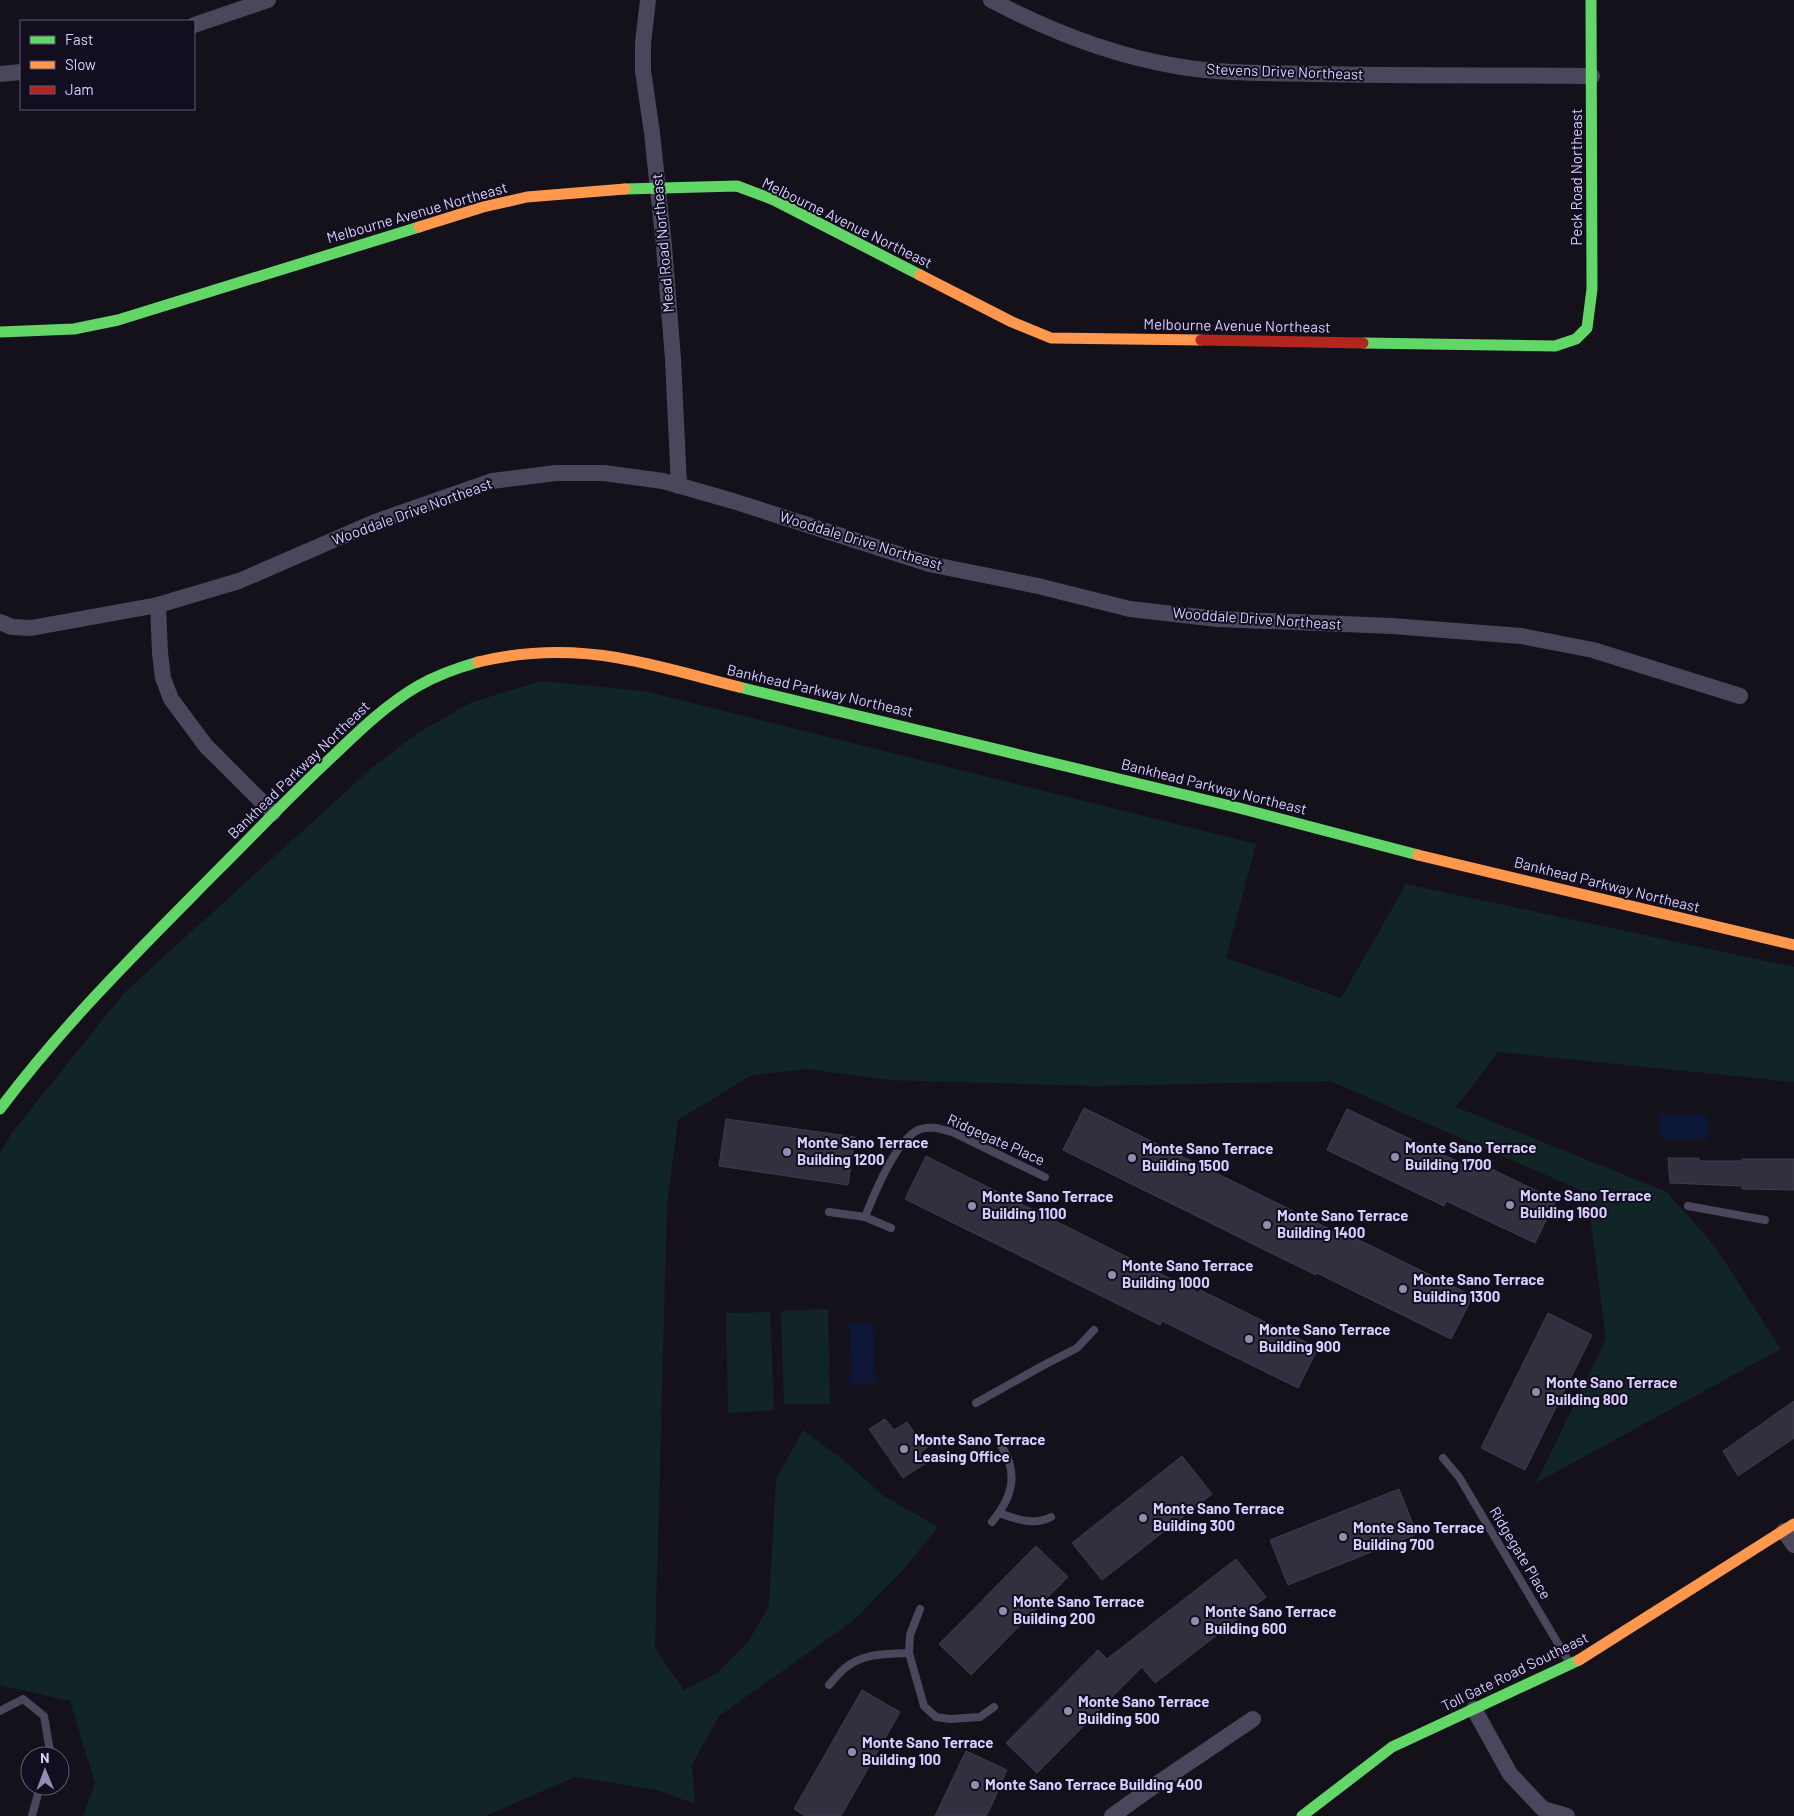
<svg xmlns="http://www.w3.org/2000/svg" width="1794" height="1816" viewBox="0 0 1794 1816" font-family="Barlow,sans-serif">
	<rect width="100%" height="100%" fill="#14111b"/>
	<g fill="#112527">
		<path d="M541,681l103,10 612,153 -30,114 115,40 65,-114 388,83v115l-296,-30 -42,55 211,85 49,56 65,101 -245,134 70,-144 -19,-146 -257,-112 -234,5 -207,-6 -83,-11 -54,6 -74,45 -11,86 -12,442 29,42 33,-17 31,-31 21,-36 7,-127 27,-49 44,33 37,33 54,31 -34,42 -50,51 -135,96 -27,49 3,39 -38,-14 -82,-13 -90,39h-402l12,-33 -25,-82 -70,-16v-533l14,-22 111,-138 249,-226 44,-33 52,-30z"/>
		<path d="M828,1309l2,95h-46l-3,-93z"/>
		<path d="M770,1312l4,98 -46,3 -2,-100z"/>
	</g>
	<g fill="#0c1738">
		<path d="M1659,1113l49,2v25l-48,-1z"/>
		<path d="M873,1322l2,53 2,2 1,6 -28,2 -1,-7 3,-1 -3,-54z"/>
	</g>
	<g fill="#322f3e" stroke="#413b4f">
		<path d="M1084,1108l270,133 1,-3 118,58 -22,43 -134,-66 -1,2 -35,-17 -218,-108z"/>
		<path d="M1347,1109l135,64 3,-7 71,34 -21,43 -89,-42 -2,5 -117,-56z"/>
		<path d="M726,1119l129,18 -7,48 -129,-19z"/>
		<path d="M926,1156l273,137 1,-3 118,58 -20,40 -136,-67 -2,4 -255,-126z"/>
		<path d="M1668,1158h31v3h43v-2h52v31l-52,-1v-3l-72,-3z"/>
		<path d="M1548,1313l44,22 -67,135 -44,-22z"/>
		<path d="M1794,1401v37l-56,38 -15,-25z"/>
		<path d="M885,1419l9,11 13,-8 11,16 4,-3 7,11 -9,7 6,10 -23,15 -34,-49z"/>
		<path d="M1182,1456l30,38 -110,86 -30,-37z"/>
		<path d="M1399,1489l18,45 -129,51 -18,-45z"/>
		<path d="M1036,1546l32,31 -97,98 -32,-31z"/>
		<path d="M1236,1559l30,38 -111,86 -13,-16 -105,106 -31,-30 92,-93 9,9z"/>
		<path d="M862,1690l38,22 -59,104h-36l-11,-7z"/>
		<path d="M966,1751l41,19 -13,30 -8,16h-51z"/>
	</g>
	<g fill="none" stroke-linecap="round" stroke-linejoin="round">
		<g stroke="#4a475c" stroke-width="8">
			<path d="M1688,1206l77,14"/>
			<path d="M829,1212l36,5 26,11"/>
			<path d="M865,1217c9,-23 31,-76 53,-87 11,-5 24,-1 34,2l93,45"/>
			<path d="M976,1403l68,-38 33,-17 17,-18"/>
			<path d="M1443,1458l16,19 110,185"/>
			<path d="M999,1513c17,6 35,13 52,4"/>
			<path d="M992,1522c20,-24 27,-48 10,-75"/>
			<path d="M920,1609l-10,26 -1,18 15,53 12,11 14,2 30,-2 14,-10"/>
			<path d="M829,1685c5,-6 10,-12 16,-17 18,-15 42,-14 64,-15"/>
			<path d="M0,1711l23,-12 21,17 6,35 -1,5"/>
			<path d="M32,1816l8,-30"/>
		</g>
		<g stroke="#4a475c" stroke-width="16">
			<path d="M648,0l-5,43v28l9,62 12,113 9,113 6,127"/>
			<path d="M991,0c59,31 119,55 185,66 45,8 93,7 139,8 92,2 184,1 277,2"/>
			<path d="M194,25l74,-25"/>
			<path d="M0,74l21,-2"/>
			<path d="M158,605l2,48 3,25 8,21 35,47 67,67"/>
			<path d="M0,622l12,5 19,1 127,-23 81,-24 136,-59 117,-41 64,-8h48l59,8 70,20 196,63 109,22 92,23 88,10 174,7 129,10 72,14 147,46"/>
			<path d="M1784,1531l10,14"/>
			<path d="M1474,1709l36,65 33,35 24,7"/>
			<path d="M1112,1816l42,-30 99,-67"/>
		</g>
		<g stroke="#63d668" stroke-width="11">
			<path d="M625,189l112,-3 37,14 146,75"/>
			<path d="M0,332l74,-3 44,-9 301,-93"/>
			<path d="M1363,343l192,3 21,-7 11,-11 5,-39 -1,-289"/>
			<path d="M739,687l500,121 179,47"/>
			<path d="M0,1109c65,-87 142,-162 219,-240 38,-38 75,-77 115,-114 26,-25 53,-51 84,-69 19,-11 39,-18 60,-24"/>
			<path d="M1302,1816l90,-69 187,-87"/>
		</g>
		<g stroke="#ff974d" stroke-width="11">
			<path d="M419,227l64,-20 44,-10 98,-8"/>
			<path d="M920,275l92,47 39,16 150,2"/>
			<path d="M478,662c45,-11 95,-12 141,-4 40,7 80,19 120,29"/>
			<path d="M1418,855l376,90"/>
			<path d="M1579,1660l215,-136"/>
		</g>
		<path stroke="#b3261e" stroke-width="11" d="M1201,340l162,3"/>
	</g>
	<g fill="#938cae" stroke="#120d1f" stroke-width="2">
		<circle cx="787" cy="1152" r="5"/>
		<circle cx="1395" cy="1157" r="5"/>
		<circle cx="1132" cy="1158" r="5"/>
		<circle cx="1510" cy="1205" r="5"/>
		<circle cx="972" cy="1206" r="5"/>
		<circle cx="1267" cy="1225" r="5"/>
		<circle cx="1112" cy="1275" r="5"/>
		<circle cx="1403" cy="1289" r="5"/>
		<circle cx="1249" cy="1339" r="5"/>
		<circle cx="1536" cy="1392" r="5"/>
		<circle cx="904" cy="1449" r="5"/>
		<circle cx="1143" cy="1518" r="5"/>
		<circle cx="1343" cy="1537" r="5"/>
		<circle cx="1003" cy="1611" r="5"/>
		<circle cx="1195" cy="1621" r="5"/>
		<circle cx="1068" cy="1711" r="5"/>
		<circle cx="852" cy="1752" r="5"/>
		<circle cx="975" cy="1785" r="5"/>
	</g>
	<g text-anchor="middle" stroke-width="4" stroke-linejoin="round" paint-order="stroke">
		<g font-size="15" fill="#d8cefd" stroke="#120d1f">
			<text transform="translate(1285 72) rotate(2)" y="5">Stevens Drive Northeast</text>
			<text transform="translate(1577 177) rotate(-90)" y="5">Peck Road Northeast</text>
			<text transform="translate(417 213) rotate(-16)" y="5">Melbourne Avenue Northeast</text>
			<text transform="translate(847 223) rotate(26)" y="5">Melbourne Avenue Northeast</text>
			<text transform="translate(663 243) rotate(-95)" y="5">Mead Road Northeast</text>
			<text transform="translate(1237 326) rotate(1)" y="5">Melbourne Avenue Northeast</text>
			<text transform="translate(412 512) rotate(-20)" y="5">Wooddale Drive Northeast</text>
			<text transform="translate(861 541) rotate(17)" y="5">Wooddale Drive Northeast</text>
			<text transform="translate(1257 619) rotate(4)" y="5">Wooddale Drive Northeast</text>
			<text transform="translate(820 691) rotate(13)" y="5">Bankhead Parkway Northeast</text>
			<text transform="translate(299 770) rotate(-44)" y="5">Bankhead Parkway Northeast</text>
			<text transform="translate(1214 787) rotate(14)" y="5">Bankhead Parkway Northeast</text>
			<text transform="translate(1607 885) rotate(14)" y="5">Bankhead Parkway Northeast</text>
			<text transform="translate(996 1140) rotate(24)" y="5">Ridgegate Place</text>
			<text transform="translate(1520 1553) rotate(59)" y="5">Ridgegate Place</text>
			<text transform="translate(1515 1672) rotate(-26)" y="5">Toll Gate Road Southeast</text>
		</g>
		<g font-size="15" font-weight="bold" fill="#d8cefd" stroke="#120d1f" text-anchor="start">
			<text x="797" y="1148">Monte Sano Terrace<tspan x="797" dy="17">Building 1200</tspan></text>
			<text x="1405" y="1153">Monte Sano Terrace<tspan x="1405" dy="17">Building 1700</tspan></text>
			<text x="1142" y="1154">Monte Sano Terrace<tspan x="1142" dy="17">Building 1500</tspan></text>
			<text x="1520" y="1201">Monte Sano Terrace<tspan x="1520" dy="17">Building 1600</tspan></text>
			<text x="982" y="1202">Monte Sano Terrace<tspan x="982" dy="17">Building 1100</tspan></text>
			<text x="1277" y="1221">Monte Sano Terrace<tspan x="1277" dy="17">Building 1400</tspan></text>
			<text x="1122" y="1271">Monte Sano Terrace<tspan x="1122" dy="17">Building 1000</tspan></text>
			<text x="1413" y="1285">Monte Sano Terrace<tspan x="1413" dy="17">Building 1300</tspan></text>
			<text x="1259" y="1335">Monte Sano Terrace<tspan x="1259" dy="17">Building 900</tspan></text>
			<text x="1546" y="1388">Monte Sano Terrace<tspan x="1546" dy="17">Building 800</tspan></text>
			<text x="914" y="1445">Monte Sano Terrace<tspan x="914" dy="17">Leasing Office</tspan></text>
			<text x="1153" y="1514">Monte Sano Terrace<tspan x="1153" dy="17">Building 300</tspan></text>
			<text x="1353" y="1533">Monte Sano Terrace<tspan x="1353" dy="17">Building 700</tspan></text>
			<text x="1013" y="1607">Monte Sano Terrace<tspan x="1013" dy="17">Building 200</tspan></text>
			<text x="1205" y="1617">Monte Sano Terrace<tspan x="1205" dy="17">Building 600</tspan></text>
			<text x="1078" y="1707">Monte Sano Terrace<tspan x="1078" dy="17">Building 500</tspan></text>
			<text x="862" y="1748">Monte Sano Terrace<tspan x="862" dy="17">Building 100</tspan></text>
			<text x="985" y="1790">Monte Sano Terrace Building 400</text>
		</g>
	</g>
	<rect x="20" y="20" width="175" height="90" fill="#120d1f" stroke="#615a78"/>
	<rect x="30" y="36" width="25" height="8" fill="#63d668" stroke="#615a78"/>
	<text x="65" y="45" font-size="15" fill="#d8cefd">Fast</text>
	<rect x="30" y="61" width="25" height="8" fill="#ff974d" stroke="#615a78"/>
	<text x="65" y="70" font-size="15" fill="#d8cefd">Slow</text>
	<rect x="30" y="86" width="25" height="8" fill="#b3261e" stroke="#615a78"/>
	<text x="65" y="95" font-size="15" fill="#d8cefd">Jam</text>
	<g transform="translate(45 1771) rotate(359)"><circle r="24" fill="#120d1f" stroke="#615a78"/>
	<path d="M0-4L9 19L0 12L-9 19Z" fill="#938cae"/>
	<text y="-8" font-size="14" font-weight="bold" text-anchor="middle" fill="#d8cefd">N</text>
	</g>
</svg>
